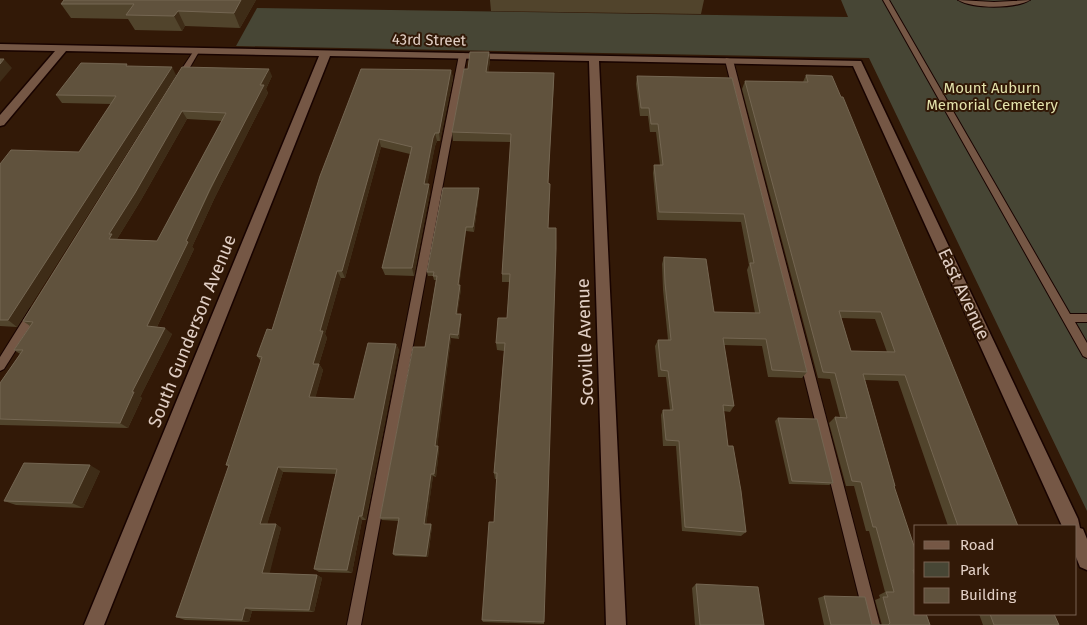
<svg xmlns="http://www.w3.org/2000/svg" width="1087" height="625" viewBox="0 0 1087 625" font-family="'Fira Sans',sans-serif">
	<rect width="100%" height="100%" fill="#321907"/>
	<path fill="#474635" d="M841,0h246v511l-218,-453 -633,-12 21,-38 591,9z"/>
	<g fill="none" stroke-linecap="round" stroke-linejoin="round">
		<defs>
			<g id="lane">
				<path d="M883,0h6l181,314h17v8h-12l12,21v15l-4,-2z"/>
				<path d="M958,0l36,2 36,-2c-15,9 -57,9 -72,0z"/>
				<path d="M195,49l5,1 -18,31h-6l-1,-2z"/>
				<path d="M463,53l4,2 -106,570h-14l112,-570z"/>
				<path d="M726,58l7,2 147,565h-14l-141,-565z"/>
				<path d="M34,308l4,1 1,3 -1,3 -34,54 -4,2v-14l30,-48z"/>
			</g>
			<path id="street" d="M0,44l861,17 217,458 2,9 3,1 4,10v31l-7,-3 -4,-10v-31h-14l-209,-460 -254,-5 27,564h-20l-17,-564 -259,-5 -226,569h-20l235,-569 -253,-5 -62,74 -4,1v-11l55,-64 -55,-1z"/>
		</defs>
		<use href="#lane" stroke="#180300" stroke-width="2"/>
		<use href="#street" stroke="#180300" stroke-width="3"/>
		<use href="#lane" fill="#755745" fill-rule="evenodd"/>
		<use href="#street" fill="#755745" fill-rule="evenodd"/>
	</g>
	<g fill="#51442c" fill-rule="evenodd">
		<path d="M64,0h192l-16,28 -55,-2 -3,5 -47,-1 -7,-11 -57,-1 -10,-14z"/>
		<path d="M490,0h214l-3,14 -210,-3z"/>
		<path d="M489,52l1,9 -2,11 66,10 -6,101 2,9 -2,36 -4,396 -61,-2 -1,-2 12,-98 3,-43h-2l-1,-6 10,-122 -7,-1 -1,-7 11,-25 3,-36h-8v-8l9,-132 -58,-1 -1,-9 16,-63z"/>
		<path d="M128,66l48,9 -159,252 -17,-1v-162l79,-12 32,-48 -49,-1 -6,-8z"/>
		<path d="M182,67l90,9 -6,13 2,4 -53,104 -23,50 2,2 -37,78 15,7 -32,63 2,1 -14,30 -128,-3v-42l20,-29 -6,-4 16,-24 -7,-5zM187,119l35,2 -65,120 -40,-1v-1l24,-39z"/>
		<path d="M451,70l2,8 -13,63h-3l-2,5 -8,38 3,8 -16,84 -29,-1 -3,-7 28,-114 -29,-7 -36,131h-4l-16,56 2,4 -8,26 4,6 -8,28 39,1 42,-55 3,6 -33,170h-4l-10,53 -33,-1 -5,-3 22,-95 -53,-2 -16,52h9l5,4 -12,45 48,2 5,3 -8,34 -62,-1 -3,11 -64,-2 -9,-3 53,-150 -3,-2 35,-104 -4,-5 15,-26 48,-154z"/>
		<path d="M806,75l212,451h-70l-50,-145 -33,-1 30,106 -1,1 22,65v20l-2,1 16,52h-106l-6,-27 6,-2 48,29h10l-7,-25 5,-2 -1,-3 6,-3 -16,-61h-3l-12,-45h-8l-17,-63 6,-6h5l-10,-38 -12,-1 -76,-289 3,-8 58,1zM841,318l34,1 12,33 -36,-1z"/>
		<path d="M637,76l95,2 75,294 -5,6 -34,-1 -6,-31 -38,-1 10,61 -4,6 -7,-1 5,35 18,86 -5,4 -59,-5 -6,-85h-13l-2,-31 2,-5h7l-4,-33h-8l-3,-31 3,-6h10l-5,-50 -1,-26 2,-7 50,55 41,1 -8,-43 2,-5 -8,-43 -84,-2 -4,-47 1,-8h6l-4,-33h-6l-2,-16h-8l-4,-32z"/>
		<path d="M479,188v5l-5,39 -8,-1 -7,54 2,4 -4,25h4v4l-2,21 -8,-1 -14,108 2,3 -3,28 -3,-1 -7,48h5l1,2 -4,31 -33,-1 -2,-2 6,-33 -17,-1 -2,-2 45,-171 11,-67h-2l-1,-4h-5l-1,-4z"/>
		<path d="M778,418l55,65 -4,2 -40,-1 -14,-63z"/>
		<path d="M100,471l-17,37 -67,-3 -12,-4z"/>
		<path d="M696,584l68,41h-69l-3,-37z"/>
		<path d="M979,614h75l5,11h-76z"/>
	</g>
	<g fill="#3e2c17">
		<path d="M241,0h15l-16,28 -6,-15z"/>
		<path d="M178,11l7,15 -3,5 -8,-15z"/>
		<path d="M489,52l1,9 -3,20 -1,-9z"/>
		<path d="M4,59l8,9 -12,14v-18z"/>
		<path d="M172,67l4,8 -159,252 -9,-7z"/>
		<path d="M269,69l3,7 -6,13 2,4 -53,104 -23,50 2,2 -40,84 -7,-7 39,-85z"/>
		<path d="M451,70l2,8 -13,63 -1,-8z"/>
		<path d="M182,111l5,8 -46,81 -24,39 1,2 -9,-2v-5z"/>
		<path d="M435,133l2,8 -2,5 -9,46 -2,-8 9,-46z"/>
		<path d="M379,139l2,8 -36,131 -3,-7z"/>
		<path d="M429,184l1,8 -16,84 -2,-8z"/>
		<path d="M479,188v5l-5,39 -1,-5z"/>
		<path d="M466,227v4l-7,58 -1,-4z"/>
		<path d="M337,271l4,7 -16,56 2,4 -8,26 4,6 -9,33 -5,-6 4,-33 7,-33z"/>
		<path d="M460,285l1,4 -4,29 -1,-4z"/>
		<path d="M461,314v4l-2,21 -1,-4z"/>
		<path d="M165,328l7,6 -32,63 2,1 -14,30 -8,-5 12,-31z"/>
		<path d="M450,334l1,4 -14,111 -2,-3z"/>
		<path d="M396,344l3,6 -33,170 -4,-4z"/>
		<path d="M438,446l1,3 -3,28 -2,-3z"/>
		<path d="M90,465l10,6 -17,37 -11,-5z"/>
		<path d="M278,467l5,5 -17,56 -6,-4z"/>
		<path d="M431,474l2,2 -7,50 -2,-2z"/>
		<path d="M359,516l3,4 -10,53 -5,-3z"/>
		<path d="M276,524l5,4 -12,48 -7,-3z"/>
		<path d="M431,524l1,2 -4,31 -2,-1z"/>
		<path d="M317,575l5,3 -8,34 -5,-2z"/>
		<path d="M245,608l7,3 -3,11 -7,-2z"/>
	</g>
	<g fill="#60523d" stroke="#746652" fill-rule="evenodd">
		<path d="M64,0h177l-7,13 -56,-2 -4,5 -48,-1 8,-11h-73z"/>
		<path d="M470,52h19l-3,20 68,1 -6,110 2,1 -2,44h8v21l-12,373 -62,-2 7,-98h5l3,-49h-3l11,-130h-9l2,-25h9l3,-44h-8l9,-140 -59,-2 12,-63h4z"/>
		<path d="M0,59h4l-4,5z"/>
		<path d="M81,63l46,1 -1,2 46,1 -164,253h-8v-156l11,-14 68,2 37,-56 -60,-1z"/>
		<path d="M182,67l87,2 -9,16h4l-54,104 -24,52 2,1 -41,84 18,2 -33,64h2l-14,31 -120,-4v-36l23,-33h-9l19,-28 -10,-1zM182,111l44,2 -69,128 -48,-2 3,-5h-3l26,-41z"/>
		<path d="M361,69l90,1 -12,63h-4l-2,5 -9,46h5l-17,84h-30l30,-121 -33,-8 -37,132h-5l-17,60h3l-10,33h6l-10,33 45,2 14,-56 28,1 -34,172h-3l-12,54 -33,-1 23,-100 -59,-2 -18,57h16l-14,49 55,2 -8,35 -64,-2 -3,12 -66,-3 53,-152h-3l36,-108 -5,-1 10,-27 5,1 48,-154z"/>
		<path d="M806,75l26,1 9,21h2l175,429h-60l-53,-151 -42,-1 32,112h-1l22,66v18h-3l3,10v34h10l4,11h-99l-7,-29 41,1 7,28h16l2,-2 -7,-26h5l-2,-5h8l-18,-65h-3l-12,-45 -9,-1 -17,-64 12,1 -12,-45 -12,-1 -78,-291 63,1zM839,311l42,1 14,40 -44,-1z"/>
		<path d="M637,76l95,2 75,294 -35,-2 -6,-31 -43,-1 11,68 -11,-1 5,41h5l8,45 5,41 -61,-5 -6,-86 -13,-1 -3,-30h10l-5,-39 -7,-1 -3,-30h13l-6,-57 -1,-26 42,2 8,53 46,1 -10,-50h4l-10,-49 -85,-2 -5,-47h9l-5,-41h-7l-2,-16h-8z"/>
		<path d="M443,188h36l-6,39h-7l-8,58h2l-4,29h5l-3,21 -8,-1 -15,112h3l-4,28h-3l-7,50h7l-5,32 -33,-2 6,-36h-19l33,-171h12l12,-71h-4l1,-4h-7z"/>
		<path d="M778,418l39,1 16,64 -41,-2z"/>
		<path d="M24,463l66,2 -18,38 -68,-2z"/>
		<path d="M696,584l62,3 6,38h-64z"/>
		<path d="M990,614h64l5,11h-65z"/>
	</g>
	<g text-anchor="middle" stroke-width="4" stroke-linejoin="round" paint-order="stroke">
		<g font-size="15" fill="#e1cfc5" stroke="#321907">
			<text transform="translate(429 40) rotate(1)" y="5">43rd Street</text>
		</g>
		<g font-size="15" fill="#e3e2ab" stroke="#321907">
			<text x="992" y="93">Mount Auburn<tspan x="992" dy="17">Memorial Cemetery</tspan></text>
		</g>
		<g font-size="18" fill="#e1cfc5" stroke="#321907">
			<text transform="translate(964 294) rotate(65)" y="6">East Avenue</text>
			<text transform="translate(192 331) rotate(-68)" y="6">South Gunderson Avenue</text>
			<text transform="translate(585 342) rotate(-92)" y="6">Scoville Avenue</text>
		</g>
	</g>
	<rect x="914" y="525" width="162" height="90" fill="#321907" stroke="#786253"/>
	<rect x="924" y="541" width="25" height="8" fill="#755745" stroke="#786253"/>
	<text x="960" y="550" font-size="15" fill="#e1cfc5">Road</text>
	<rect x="924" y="562" width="25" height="15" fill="#474635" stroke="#786253"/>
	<text x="960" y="575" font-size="15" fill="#e1cfc5">Park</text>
	<rect x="924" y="588" width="25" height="15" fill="#60523d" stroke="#786253"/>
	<text x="960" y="600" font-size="15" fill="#e1cfc5">Building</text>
</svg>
